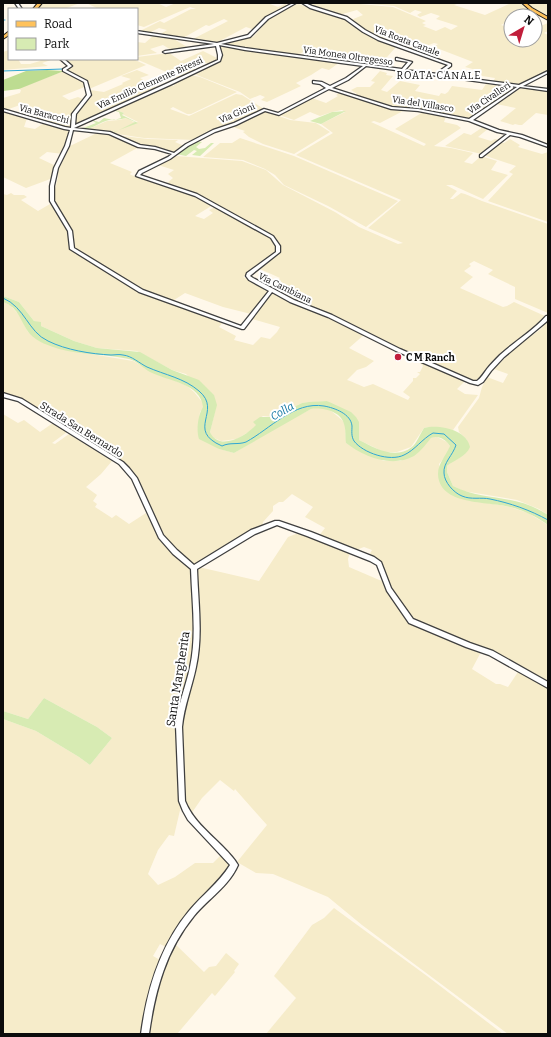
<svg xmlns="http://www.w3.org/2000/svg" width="551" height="1037" viewBox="0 0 551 1037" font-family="Bitter,serif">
	<rect width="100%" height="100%" fill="#fff8ea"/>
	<g fill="#f6ecca">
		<path d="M42,3h38l-16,6h-27z"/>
		<path d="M86,3h71l9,4 10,-4h94v1l8,3 7,-3 4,2 -22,12 -12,12 -9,-3 -30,16 -23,-4 35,-18 -4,-2 -15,7 -3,-1 -23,13 -24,-3 8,-5 -8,-2 -10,5 -11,-1 22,-11 4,2 27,-14h5l-6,-2 -46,20 -7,-2v-16h-38z"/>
		<path d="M314,3h35l44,4 33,14 -4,2 4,2 -3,1 13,5 9,-4 6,3 7,-4 -22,-7 4,-3 -9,-3 -11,4 -3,-2 5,-3 -7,-2 -5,3 -16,-7 -37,-3h103l-6,2 31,10 26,-12h9l11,8 -11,5h-9v4l-10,5 10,3v12h24v-14l3,1 10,-4v8l-4,2 4,2v36l-29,14 -26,-3 2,-4 -13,-2 -2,-5 -15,-4 8,-5 -39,-15 4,-3 -4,-1 -21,8 -8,-3 8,-4 -17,-6 4,-2 -5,-2 -13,5 -19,-10 -12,-9 12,-5 -6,-5 -18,5 -32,-11z"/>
		<path d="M527,3h21v12l-11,-4z"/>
		<path d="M298,4l46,14 9,6 43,23 -17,19 -27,-4 4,-4 -13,-3 -6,5 -25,-3 10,-8 -11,-2 -13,8 -73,-11 28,-7 16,-18 21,-12z"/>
		<path d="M153,36l21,3 13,8 -14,4 -10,-6 -13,4 7,4 -20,3v-14l8,1z"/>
		<path d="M219,46l56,8 65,8 -11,8 -7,-2 -11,7 -15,8 5,3 -34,16 -6,-2 4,-3 -5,-2 -10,4 -10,-7 -46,-18 28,-15z"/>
		<path d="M9,50v9h9l3,5h9l10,-3 1,-2h13l-12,4 6,3 -45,4v-18z"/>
		<path d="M203,51l16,8 -10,5 -9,-3 -12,5 9,4 -15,7h-4l-42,-18 1,-2 32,-4 12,8z"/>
		<path d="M63,59h70l13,6 -57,24 -2,-8 -20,-11 5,-4z"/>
		<path d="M137,70l12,5 -9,3 17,10 -82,37v-10l3,-4 12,-13v-8l14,2 19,-8 -1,-1 9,-4 -10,-3z"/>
		<path d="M64,71l20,10 3,5 -25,10 7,4 9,-3 7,3 -9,10 -4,18 -14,-3 -38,-12 5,-2 -5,-6 -14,5 -3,-2v-10l17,-5 1,-3 -2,-1 3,-2z"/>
		<path d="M380,71l7,2 -1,2 7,1 -12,14 6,2 13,-11 20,4 -5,6 24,5 2,-3 4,1 3,-2 4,-6 30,4 4,-6 29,4 -46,31 -49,-10 -26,-2 -40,-11 3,-2 -6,-4 6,-3h13l5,-5 -4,-1z"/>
		<path d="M191,75l9,2 37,15 -46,22h-4l-14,-7 -3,2 19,7 47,-22 6,1 22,14 -70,31 -50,-2 -33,-5 27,-11 -16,-8 2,-1 -11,-4 48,-21 9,-3 4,1 1,-3z"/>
		<path d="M524,88l24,3v24l-12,-2 -14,12h-3l-4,-1 -2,1 -13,-4 16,-13 -20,-4 23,-15z"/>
		<path d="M340,92l53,16 12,2 -25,13 -6,-2 -3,1 53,24 2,-2 -31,-15 28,-17 23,4 -2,6 13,3 4,3 -27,18 17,2 22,5 -9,9 8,2 9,-8 16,5 -6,9 17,5 -25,24 -31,-14h-6l11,6 -7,8h3l8,-6 4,1 17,7 66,23v89l-33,-14v-12l-27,-13 5,-4 -19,-9 -5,3 2,2 -7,5 9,6 -13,11 43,19 4,-1 7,-4 33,15 -7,7 -15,11 -45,45 -7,1 -57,-24 -120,-55 -16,-15 -6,-3 6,-6 -20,-9 20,-16v-8l-7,-10 -75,-41 -32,-10 7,-6 -5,-4 6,-4 -16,-5 18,-9 66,5 24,9 17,15 52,27 24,15 39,17 5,-1 -35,-15 33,-28 -105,-45 37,-22 -12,-9 24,-12 -3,-2 -10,2 -12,4 -10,-4 -16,8 -15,-5 33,-17 14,5 12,-7 -2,-1z"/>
		<path d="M3,111l24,7 -3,9 11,2 9,-6 26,8 -7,23 -16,-2 -8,6 17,8 -3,12 -27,10 -23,-11z"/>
		<path d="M265,111l25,9 26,3 14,9 -36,22 -31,-10 -14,-7 -6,-5 2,-1 -15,-5z"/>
		<path d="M127,118l8,5 -20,9 -29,-2 21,-9 12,-1z"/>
		<path d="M483,127l6,1 -11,9 13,4 4,-2 4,1 -17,14 -37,-8 19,-13 7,2z"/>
		<path d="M99,132l12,2 28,13 -29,16 22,9 -2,2 1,1 62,20 20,10 -18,11 9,3 9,-6 -4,-3 6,-3 54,28 8,10v5l-2,4 -32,23 27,13 -19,24 -28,-7 -38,-14 -14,9 -29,-11 -68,-43 -1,-17 -9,-15 -8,-11 -3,-8 5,-20v-6l12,-25z"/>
		<path d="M115,135l33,4 30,1 -3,2 9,4 -8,6 -4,1 -15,-5 -17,-2z"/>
		<path d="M240,138l54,18 104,45 -32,26 -38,-21 -44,-21 -9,-10 -10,-6 -22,-9 -40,-3 17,-14h12z"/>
		<path d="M510,139l10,6 -2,2 24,7 6,-2v70l-60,-21 25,-27 -4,-2 7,-6 -33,-11 16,-12h5z"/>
		<path d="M11,193l3,2h10l3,2 -6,3 17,11 12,-7 15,21 4,7 1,14 70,46 83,30 -4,5 17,9 -2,4 19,5 8,-8 9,2 7,-7 3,-5 -28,-8 10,-15 12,-12 22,12 27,10 42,20 -16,14 25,13 -8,6 -9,3 -10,10 3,1 14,6 9,-3 35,16 2,-3 -7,-5 10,-11v-3h3l4,-4 -3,-2h3l3,-6 -6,-7 49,21 -9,9 8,5 13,1 -25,35 -23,-3 -6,1 -13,19 -14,5h-13l-25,-12 -1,-16 -31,-23 -25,2 -29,14 -10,-1 -9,6 3,3 -7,6 -13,8 -16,2 -9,-4 -2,-5 6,-25 -30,-33 -14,-4 -35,-19 -40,-3 -23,-7 -33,-15v-3l-7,-2 -15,-19 -16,-6v-102l4,1z"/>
		<path d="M3,302l7,3 10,11 8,16 63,22 42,7 27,15 11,3 16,7 7,6 9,11v5l-3,4 -1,8 20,29 8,2 7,2 50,-30 27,-14 7,-2 12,3 12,10 3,4 1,19 17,10 21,8h16l17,-8 14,-15 4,-2 12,6 3,4 -2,7 -9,11 5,25 44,14 22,4 18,6 20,12v157l-134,-62 -20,-28 -12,-26 -14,-9 4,-7 -8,-3 -8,3 -38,-13 7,-9 -20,-11 8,-10 -21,-13 -9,8h-4l-6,4v5l-10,11 -1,5 -66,38h-4l-6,-5 -22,-23 -21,-48 -5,-11 -11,-13 -105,-66 -19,-6z"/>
		<path d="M548,320v195l-9,-6 -22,-9 -54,-9 -10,-5 -6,-14v-6l6,-5 6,-3 8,-18 -8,-8 -1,-5 21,-29 3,-11 5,-10 16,6 5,-9 -14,-5 23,-23 24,-17z"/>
		<path d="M3,414l15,9 6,-3 16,12 13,-9 14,9 -15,11 3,1 14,-10 43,27 -11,13 -15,13 11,8 -4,6 4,3 -2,3 17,11 4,-3 13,9 17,-11 13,25 35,34v80l-12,50 -1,104 -7,30 -5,-1 -11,15 -10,24 10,11 17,-8 20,-14h18l10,-10 8,13 -65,81 -6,-3 -7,12 7,4 -7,17 -9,57h-141v-315l33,12 43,26 11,8 22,-27 -15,-11 -53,-29 -16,21 -25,-8z"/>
		<path d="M301,532l49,20 -2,7 1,8 35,15 25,38 72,32 -9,17 24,15h4l8,3 10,-15 30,15v347h-40l-146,-109 -34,-28 -55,-23 -17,-1 -19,-11 30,-37 -32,-36 -1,2 -14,-11 -18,18 -11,16 -3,-4 -4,-10 -3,-78 18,-96 -2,-55 3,-3h3l56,13 29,-44z"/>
		<path d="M334,908l93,68 76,58h-237l30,-36 -22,-22 38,-51 12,-7z"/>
		<path d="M175,944l29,28 5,-5 7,-1 10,-13 13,11 -5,7 1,1 -20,24 -3,-3 -35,41h-27l4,-31 7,-31z"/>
	</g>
	<g fill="#d7ebb3">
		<path d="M113,109l11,4 -2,2 16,8 -27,10 -23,-3 27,2 20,-10 -9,-4c-6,2 -11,1 -17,2 -10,2 -18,11 -28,9l15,-6 -5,-3 8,2 5,-4 10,2 7,-2 -2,-6 -7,-2z"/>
		<path d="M346,111l-25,13 -11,-3 22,-9z"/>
		<path d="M195,141l7,1 -6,5 3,2 6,-1 6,-5h3l-14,13 -8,-1 5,-4 -3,-1 -8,6 -10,-2z"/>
		<path d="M3,296l16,6 15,19 7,1v4l33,15 23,7 43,4 32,18 27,10 15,15 3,10 -7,27c9,20 36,4 46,-7l-3,-3 7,-5h13l29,-14 7,-1 18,-1 24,11 5,5 3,5v18c16,8 36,20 53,7 5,-4 8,-13 12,-19 15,-4 43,2 46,19 -4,10 -16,13 -23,19v6l6,14c32,16 62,7 95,29v10c-11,-8 -25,-15 -38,-18 -22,-6 -71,-1 -72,-33 0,-11 8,-18 12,-28 -4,-6 -11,-11 -19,-8 -5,6 -10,13 -17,18 -22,12 -50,1 -68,-13 -1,-6 0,-14 -2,-19 -3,-13 -22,-17 -33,-15l-77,44 -15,-4 -20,-10c-3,-9 -1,-24 4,-32 -2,-24 -36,-26 -53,-35 -7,-4 -13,-11 -21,-13 -22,-5 -47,-4 -70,-10 -9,-3 -22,-7 -29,-15 -10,-12 -10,-26 -27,-32z"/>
		<path d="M44,698l53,29 15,11 -22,27 -11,-8 -43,-26 -33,-12v-8l25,8z"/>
	</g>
	<path fill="#bddc91" d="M47,70l17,1 -45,18 -16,2v-11l23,-9z"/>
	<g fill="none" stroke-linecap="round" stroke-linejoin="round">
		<g stroke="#30a7d3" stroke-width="1">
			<path d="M3,20h2"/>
			<path d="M3,71l60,-2"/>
			<path d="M3,298c22,9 25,34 45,43 18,9 43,13 63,14 4,0 8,-1 12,0 9,1 16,8 24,12 18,8 37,11 52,24 24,20 -14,39 23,55 8,-4 16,-1 24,-4 24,-13 48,-41 78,-36 11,2 27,8 28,20 0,5 -1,10 2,15 9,12 36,21 50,14 11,-5 18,-16 29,-22l11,1 12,11c-3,10 -13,18 -12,28 0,9 10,20 18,23 9,4 19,1 28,3 20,4 40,11 58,21"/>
		</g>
		<defs>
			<g id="minor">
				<path d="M15,3h3l4,6h-3z"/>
				<path d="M293,3h3l-28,16 -18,18 -29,7 24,4 157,21 6,-7 -12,-2v-2h1l15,4 -7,8 34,4 2,-4 7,-5 -70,-25 -15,-8 -18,-13 -35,-11 -8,-5h3l7,3 35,11 18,13 15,8 71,26v2l-8,6 -1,3 77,10 29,-14v2l-25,13 25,3v2l-28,-4 -47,33 26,10 23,5 26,10v2l-28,-10 -10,-2 -28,22h-2v-2l27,-21 -10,-2 -28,-11 -51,-10 -27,-2 -62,-20 -50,26 -14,-4 -29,14 -21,7 -27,14 -18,13 -28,14 -2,2 57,19 76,42 7,10v6l-29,23 -1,1 3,2 41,22 38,15 68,34 73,32h4c4,-3 7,-8 10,-12 4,-5 9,-10 13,-14 15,-14 33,-24 46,-39h2v4l-2,2 -42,35 -13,14 -8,11 -5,3 -8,-2 -74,-32 -68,-34 -38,-15 -18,-10 -28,37h-2l-103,-37 -69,-43 -2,-18 -18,-30v-15l4,-18 11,-22 5,-16 -6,-1 -61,-18v-2l62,18 6,1 1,-14 15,-19 -3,-13 -21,-11v-2l5,-3 -8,-7h4l8,7 -6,4 21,11 4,14 -15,19 -1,11 93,-42 50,-23v-5l-2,-9 -51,7 -2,-1 2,-1 49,-7 -77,-11v-2l80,12 31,-8 18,-18zM219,45l26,5 118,16 -17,12 -16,8 -8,-4 -9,-1v2l7,1 6,4 -48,25 -14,-4 -30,14 -21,7 -27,14 -12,9 -19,-6 -15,-2 -30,-13 -36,-4 96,-43 50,-24 2,-6zM366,66l151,21 -48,32 -51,-10 -26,-2 -60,-19 16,-8zM73,130l36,4 29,13 17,2 17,5 -4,3 -29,14 -3,5 59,20 76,42 5,8v6l-29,21 -1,3 3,4 20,11 -28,35 -98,-36 -69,-42 -2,-17 -18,-30v-15l4,-18 11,-22z"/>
				<path d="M3,393l19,6 101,63 6,6 8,10 26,57 14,15 17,15 57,-35 24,-9h4l32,11 63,25 7,5 10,26 22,31 57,24 23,8 55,31v6l-59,-33 -23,-8 -57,-24 -22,-32 -10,-26 -7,-4 -63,-25 -30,-11 -22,9 -58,35c1,33 6,66 -1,98 -4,20 -12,39 -14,60l3,74c7,18 23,31 36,44 6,6 13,13 17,20 -9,21 -30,34 -44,51 -28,34 -39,75 -45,118h-8c6,-45 19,-88 48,-123 13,-16 30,-28 41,-46l-42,-45 -5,-9 -4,-10 -3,-74c1,-21 10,-40 14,-60 7,-32 2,-65 1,-98l-18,-15 -14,-16 -27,-59 -13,-15 -101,-63 -15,-4z"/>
			</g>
			<g id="major">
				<path d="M38,3h4l-5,6h-4z"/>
				<path d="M522,3h4l6,5 16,9v3l-18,-10z"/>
				<path d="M8,32h1v3l-6,4v-3z"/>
			</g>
		</defs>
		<use href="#minor" stroke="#3f3f3f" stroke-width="2.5"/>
		<use href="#major" stroke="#1d1d1d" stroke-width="2"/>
		<use href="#minor" fill="#fff" fill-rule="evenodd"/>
		<use href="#major" fill="#ffc25b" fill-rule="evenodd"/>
	</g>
	<circle fill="#c11e3b" stroke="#fff" stroke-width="1.5" cx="398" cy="357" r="4"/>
	<g text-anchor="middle" stroke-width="4" stroke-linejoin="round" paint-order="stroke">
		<g font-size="9" fill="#0c0c0c" stroke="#fff">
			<text transform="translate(407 41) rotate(21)" y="3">Via Roata Canale</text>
			<text transform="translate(348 56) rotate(8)" y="3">Via Monea Oltregesso</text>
			<text transform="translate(150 83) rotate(-24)" y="3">Via Emilio Clemente Biressi</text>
			<text transform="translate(489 98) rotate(-34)" y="3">Via Civalleri</text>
			<text transform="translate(423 104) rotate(9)" y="3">Via del Villasco</text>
			<text transform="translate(237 113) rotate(-23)" y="3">Via Gioni</text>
			<text transform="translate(44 114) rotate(15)" y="3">Via Baracchi</text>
			<text transform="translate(285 288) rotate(26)" y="3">Via Cambiana</text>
		</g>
		<g font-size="10" letter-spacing="1" fill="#0c0c0c" stroke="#fff">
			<text x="439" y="79">ROATA CANALE</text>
		</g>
		<g font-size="10" font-weight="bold" fill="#0c0c0c" stroke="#fff" text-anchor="start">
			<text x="406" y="361">C M Ranch</text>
		</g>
		<g font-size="10" fill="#0c0c0c" stroke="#fff">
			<text transform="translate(82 429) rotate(32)" y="4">Strada San Bernardo</text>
		</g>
		<g font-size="11" font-style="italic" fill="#1075a2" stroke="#fff">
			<text transform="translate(282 411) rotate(-30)" y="4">Colla</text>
		</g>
		<g font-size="12" fill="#0c0c0c" stroke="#fff">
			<text transform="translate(178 679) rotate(-81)" y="4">Santa Margherita</text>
		</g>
	</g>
	<rect width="551" height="1037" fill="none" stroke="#0c0c0c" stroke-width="8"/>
	<rect x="8" y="8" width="130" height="52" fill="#ffffff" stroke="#9e9e9e"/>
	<rect x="16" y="21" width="20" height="6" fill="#ffc25b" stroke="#9e9e9e"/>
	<text x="44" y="28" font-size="12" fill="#0c0c0c">Road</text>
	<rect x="16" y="38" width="20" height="12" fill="#d7ebb3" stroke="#9e9e9e"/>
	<text x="44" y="48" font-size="12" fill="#0c0c0c">Park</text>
	<g transform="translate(523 28) rotate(38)"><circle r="19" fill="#ffffff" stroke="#9e9e9e"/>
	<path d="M0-3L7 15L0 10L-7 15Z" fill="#c11e3b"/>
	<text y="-6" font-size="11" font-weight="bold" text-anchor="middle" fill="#0c0c0c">N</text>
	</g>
</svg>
